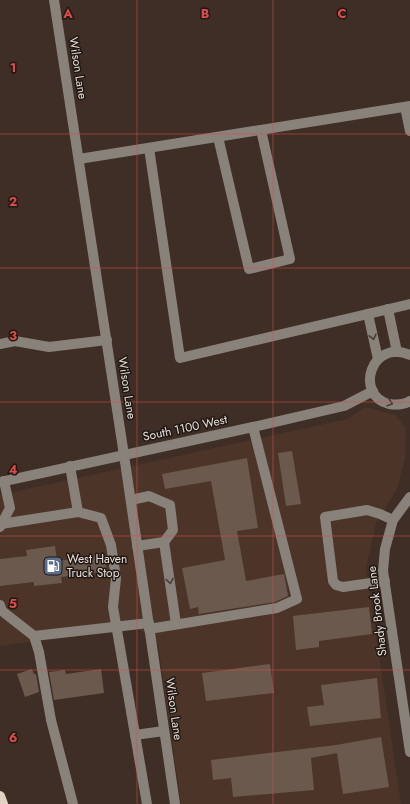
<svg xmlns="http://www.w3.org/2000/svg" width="410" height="804" viewBox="0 0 410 804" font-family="Jost,sans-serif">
	<rect width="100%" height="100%" fill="#3f2e25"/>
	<path fill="#4c3528" d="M365,407l30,8 11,13 -1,31 -8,30 -21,34 -10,45 35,236h-220l-23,-160 -22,-17 -136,19v-151l348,-76z"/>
	<g fill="#6a594c">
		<path d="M292,451l9,53 -15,2 -8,-53z"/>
		<path d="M247,458l11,70 -21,3 9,50 38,-7 4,22 -13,6 -76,12 -1,-7 -8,2 -8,-41 43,-8 -14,-79 -46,8 -3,-15z"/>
		<path d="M55,546l2,15 47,-6 3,16 -46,6 1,6 -28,3v-4l-34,4v-27l27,-3 -1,-6z"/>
		<path d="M369,607l3,27 -53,7v6l-23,3 -3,-34z"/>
		<path d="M270,664l4,29 -68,8 -4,-28z"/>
		<path d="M32,669l2,5h2l3,18 -14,5 -8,-23z"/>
		<path d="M101,669l3,24 -50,7 -5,-28 16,-2 1,4z"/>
		<path d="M377,678l4,40 -71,8 -3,-19 17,-2 -3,-20z"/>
		<path d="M381,737l8,50 -46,7 -6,-41 -26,5 3,32 -81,7 -2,-19 -18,2 -2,-20 125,-15z"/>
	</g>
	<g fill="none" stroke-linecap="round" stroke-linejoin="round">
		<g stroke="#89827b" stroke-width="10">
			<path d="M54,0l70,455 51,349"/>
			<path d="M405,107l5,24"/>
			<path d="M218,137l31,132 41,-10 -29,-129"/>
			<path d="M149,148l31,210 230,-54"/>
			<path d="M79,159l331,-53"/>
			<path d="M388,309l9,43"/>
			<path d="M368,314l10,45"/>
			<path d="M0,344l15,-3 34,6 58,-7"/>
			<path d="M410,355c-39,-17 -56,40 -21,49 7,1 15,1 21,-3"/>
			<path d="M70,466l8,46 23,6 10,27 5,33 -3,29 34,197"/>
			<path d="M0,482l253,-55 91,-21 29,-15"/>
			<path d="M410,497l-17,23 -8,29 -2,22 27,181"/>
			<path d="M131,500l18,-4 21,9 3,25 -9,12 -27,4"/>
			<path d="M1,524l77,-12"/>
			<path d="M0,527l10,-19 -6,-27"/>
			<path d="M164,542l12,82"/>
			<path d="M385,581l-42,6 -7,-2 -3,-4 -8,-64 42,-7 13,4 13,6"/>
			<path d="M0,605l2,6 32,25 5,16 12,68 22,84"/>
			<path d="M149,629l128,-21 20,-9 -44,-172"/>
			<path d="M34,636l115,-13"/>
			<path d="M135,735l29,-4"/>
		</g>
		<path stroke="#e0d2c3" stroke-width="10" d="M0,796l3,8"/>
	</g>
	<defs><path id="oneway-chevron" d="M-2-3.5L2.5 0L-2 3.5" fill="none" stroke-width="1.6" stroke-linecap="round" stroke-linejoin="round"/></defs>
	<g stroke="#453d38">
		<use href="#oneway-chevron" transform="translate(373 337) rotate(77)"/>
		<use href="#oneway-chevron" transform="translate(390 403) rotate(16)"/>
		<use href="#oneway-chevron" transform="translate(170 581) rotate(81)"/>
	</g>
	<path fill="none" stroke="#da4c4b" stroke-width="1" stroke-opacity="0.55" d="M137,0v804M273,0v804M0,134h410M0,268h410M0,402h410M0,536h410M0,670h410"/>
	<defs>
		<symbol id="fuel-square" viewBox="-11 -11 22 22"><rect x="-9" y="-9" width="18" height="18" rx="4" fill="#5c6f8a" stroke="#201814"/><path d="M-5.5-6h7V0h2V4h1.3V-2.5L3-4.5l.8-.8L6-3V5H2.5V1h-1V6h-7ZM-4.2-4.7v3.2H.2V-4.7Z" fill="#fff"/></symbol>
	</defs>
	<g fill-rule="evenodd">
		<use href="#fuel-square" x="42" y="555" width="22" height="22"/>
	</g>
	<g text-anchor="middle" stroke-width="3" stroke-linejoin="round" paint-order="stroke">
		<g font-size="12" fill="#e9ded7" stroke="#201814">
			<text transform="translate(78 68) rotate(81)" y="4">Wilson Lane</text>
			<text transform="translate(127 388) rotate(81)" y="4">Wilson Lane</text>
			<text transform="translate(185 428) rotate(-12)" y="4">South 1100 West</text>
			<text transform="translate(377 611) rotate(-97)" y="4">Shady Brook Lane</text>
			<text transform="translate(174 709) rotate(82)" y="4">Wilson Lane</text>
		</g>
		<g font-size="12" fill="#e9ded7" stroke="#201814" text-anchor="start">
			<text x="67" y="563">West Haven<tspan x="67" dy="14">Truck Stop</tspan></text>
		</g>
	</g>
	<g font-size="13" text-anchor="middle" font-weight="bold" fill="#da4c4b" stroke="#201814" stroke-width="3" stroke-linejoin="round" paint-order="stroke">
		<text x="68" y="18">A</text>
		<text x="205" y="18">B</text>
		<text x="342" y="18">C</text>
		<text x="13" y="72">1</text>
		<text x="13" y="206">2</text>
		<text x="13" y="340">3</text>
		<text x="13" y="474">4</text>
		<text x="13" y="608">5</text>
		<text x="13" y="742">6</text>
	</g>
</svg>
